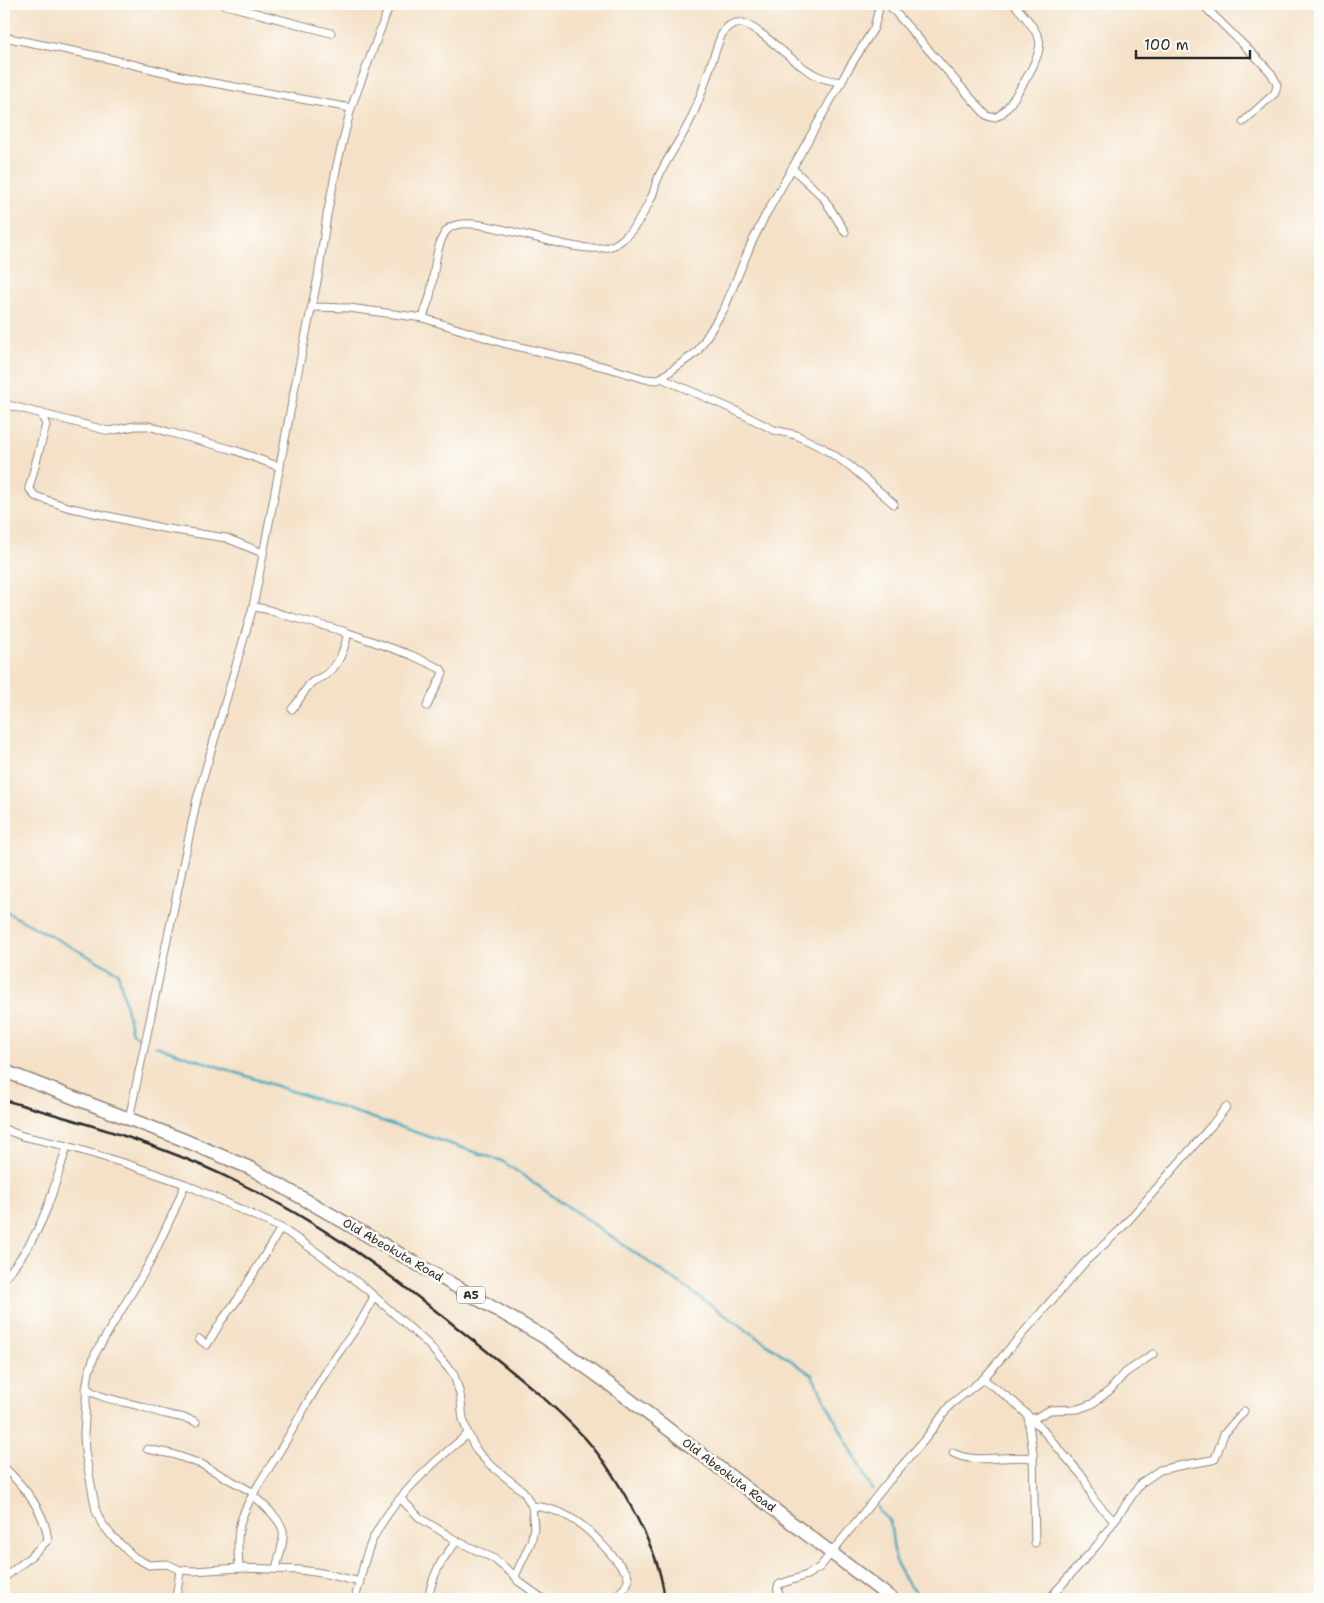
<svg xmlns="http://www.w3.org/2000/svg" width="1324" height="1603" viewBox="0 0 1324 1603" font-family="'Shantell Sans',sans-serif">
	<rect width="100%" height="100%" fill="#fdfcf7"/>
	<filter id="ink" filterUnits="userSpaceOnUse"><feTurbulence type="fractalNoise" baseFrequency=".02" numOctaves="2"/><feDisplacementMap in="SourceGraphic" scale="10" xChannelSelector="R" yChannelSelector="G"/><feConvolveMatrix kernelMatrix="1 2 1 2 8 2 1 2 1" color-interpolation-filters="sRGB"/></filter>
	<filter id="wash" filterUnits="userSpaceOnUse"><feTurbulence type="fractalNoise" baseFrequency=".0096" numOctaves="4" result="noise"/><feDisplacementMap in="SourceGraphic" scale="20" xChannelSelector="R" yChannelSelector="G"/><feGaussianBlur stdDeviation="1.12" result="paint"/><feColorMatrix in="noise" values="0 0 0 0 0 0 0 0 0 0 0 0 0 0 0 0 0 1.4 0 .05"/><feComposite in="paint" operator="in"/></filter>
	<g filter="url(#wash)">
		<rect width="100%" height="100%" fill="#f4e1c7"/>
		<g fill="none" stroke-linecap="round" stroke-linejoin="round">
			<g stroke="#3fa8bf" stroke-width="2.5">
				<path d="M4,909l4,4 110,59 14,61 7,4"/>
				<path d="M156,1046l346,115 310,214 60,115"/>
				<path d="M878,1506l1,5 11,10 5,37 7,17 19,24"/>
			</g>
		</g>
	</g>
	<g filter="url(#ink)">
		<g fill="none" stroke-linecap="round" stroke-linejoin="round">
			<defs>
				<g id="street">
					<path d="M222,4l109,29"/>
					<path d="M888,4l98,111c10,7 18,-3 24,-11 9,-14 34,-49 29,-65 -5,-13 -16,-25 -25,-35"/>
					<path d="M1202,4l57,56 12,13 5,9 1,4 -2,7 -32,29"/>
					<path d="M4,37l93,19 105,25 149,27"/>
					<path d="M792,168l31,29 22,35"/>
					<path d="M312,307l37,1 74,10 80,25 106,25 36,11 12,1 4,-2 36,-26 27,-43 27,-65 14,-28 84,-148 25,-40 6,-24"/>
					<path d="M423,318c2,-8 5,-15 7,-22 4,-18 5,-52 17,-66 23,-26 139,38 172,12 14,-10 26,-30 33,-46 3,-6 3,-12 6,-18 10,-23 27,-43 36,-66 11,-25 17,-51 27,-76 4,-8 11,-15 21,-13 6,1 12,6 17,9 18,13 34,30 53,41 9,6 19,8 30,9"/>
					<path d="M661,378l71,31 42,21 22,5 27,13 27,18 44,38"/>
					<path d="M4,404l105,27 26,-5h14l19,6 66,18 46,17"/>
					<path d="M41,413l5,12 -17,63 6,8 32,11 95,21 64,10 37,15"/>
					<path d="M253,607l13,2 18,6 59,16 4,5c-3,15 -8,28 -20,38 -5,4 -12,5 -17,10 -7,8 -11,18 -18,25"/>
					<path d="M343,631l68,24 30,14 2,4 -16,33"/>
					<path d="M129,1119l68,-320 56,-192 44,-231 21,-99 9,-62 10,-50 14,-57 39,-104"/>
					<path d="M4,1129l18,7 45,10 63,19 55,19 96,44 40,27 44,33 63,56 26,31 6,19 3,25 5,15 9,17 11,12 35,28 9,15 2,22 -3,14 -16,34 3,5 25,18"/>
					<path d="M185,1184l-10,25 -26,55 -54,90 -6,18 -2,11 -3,51 1,18 11,59 5,11 10,13 23,22 15,8 18,-1 13,6 14,1 45,-3 61,2 22,3 38,9"/>
					<path d="M4,1279c7,-9 15,-18 21,-28 21,-30 31,-70 42,-105"/>
					<path d="M199,1339l8,6 15,-25 16,-21 43,-71"/>
					<path d="M983,1379l31,23 26,25 44,51 10,22 20,21"/>
					<path d="M86,1388c16,12 38,13 57,19 8,2 15,6 23,7 10,3 20,3 30,8"/>
					<path d="M1028,1417l5,36 2,90"/>
					<path d="M1031,1420l19,-10 28,-1 14,-5 18,-14 15,-17 28,-19"/>
					<path d="M147,1449l25,5 29,10 53,29"/>
					<path d="M953,1453c22,12 55,1 80,5"/>
					<path d="M4,1467c20,20 41,44 44,73l-19,18 -25,20"/>
					<path d="M253,1495c8,8 28,24 30,36 2,11 -5,27 -7,38"/>
					<path d="M401,1499l19,19 37,23 36,17 22,18"/>
					<path d="M532,1506c44,3 68,35 94,66 8,12 -7,22 -17,27"/>
					<path d="M239,1568c-1,-18 -3,-36 4,-53 9,-24 25,-44 38,-66 20,-33 36,-67 59,-98 13,-19 25,-33 34,-55"/>
					<path d="M430,1590c6,-22 12,-31 27,-49"/>
					<path d="M176,1599l4,-29"/>
					<path d="M355,1599c6,-21 10,-47 21,-66 19,-36 61,-74 92,-99"/>
					<path d="M781,1599c-2,-5 -6,-11 -1,-15l27,-9 13,-8 68,-85 38,-44 24,-33 33,-26 103,-118 34,-31 92,-105 14,-18"/>
					<path d="M1049,1599l49,-55 43,-61 19,-13 18,-4 34,-6 3,-1 9,-25 20,-23"/>
				</g>
				<path id="highway" d="M4,1071l175,67 71,30 294,169 65,47 283,215"/>
			</defs>
			<use href="#street" stroke="#908679" stroke-width="9"/>
			<use href="#highway" stroke="#908679" stroke-width="15"/>
			<use href="#street" stroke="#fff" stroke-width="7"/>
			<use href="#highway" stroke="#fff" stroke-width="12"/>
			<path stroke="#2b2b2b" stroke-width="2.5" d="M4,1100c78,22 156,44 229,80 82,39 146,86 217,142 46,37 95,73 135,116 21,24 38,52 52,80 15,30 23,47 28,81"/>
		</g>
	</g>
	<g text-anchor="middle" stroke-width="5" stroke-linejoin="round" paint-order="stroke">
		<rect fill="#fdfcf7" stroke="#6a6a68" stroke-width="1" x="457" y="1286.5" width="28" height="17" rx="4"/>
		<g font-size="11" font-weight="bold" fill="#2b2b2b">
			<text x="471" y="1299">A5</text>
		</g>
		<g font-size="12" fill="#2b2b2b" stroke="#fdfcf7">
			<text transform="translate(393 1250) rotate(30)" y="4">Old Abeokuta Road</text>
			<text transform="translate(729 1475) rotate(37)" y="4">Old Abeokuta Road</text>
		</g>
	</g>
	<rect width="1324" height="1603" fill="none" stroke="#fdfcf7" stroke-width="20"/>
	<path d="M1136 50v8h114v-8" fill="none" stroke="#2b2b2b" stroke-width="2.5"/>
	<text x="1144" y="50" font-size="15" fill="#2b2b2b" stroke="#fdfcf7" stroke-width="4" paint-order="stroke">100 m</text>
</svg>
